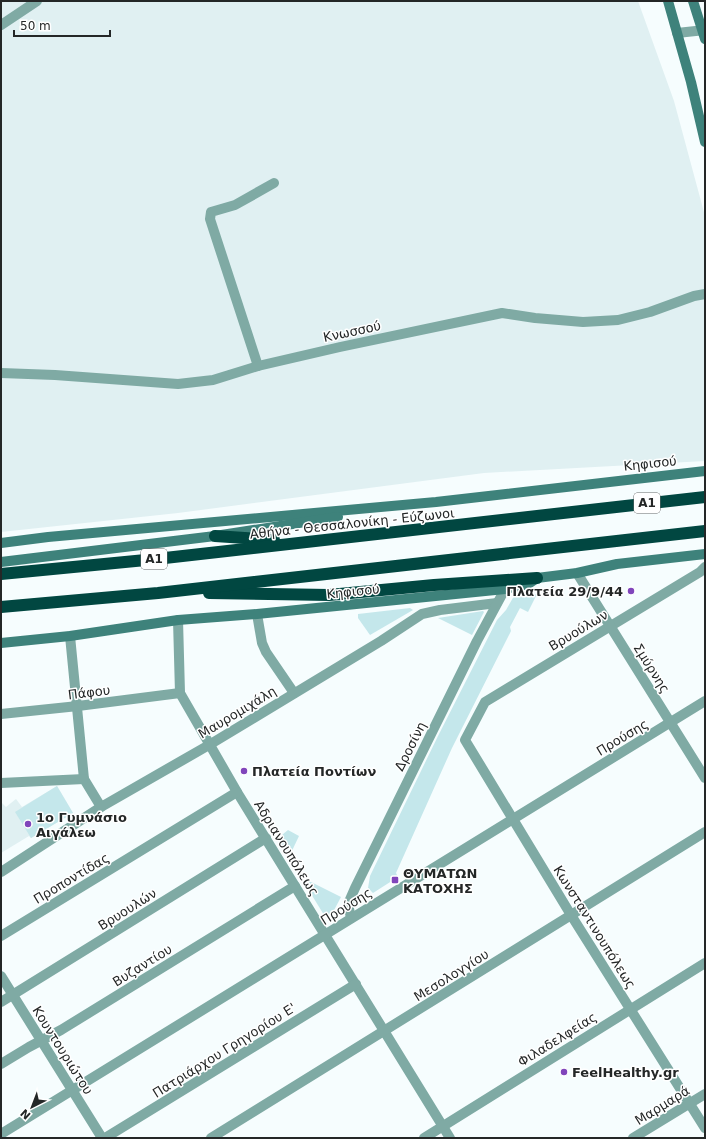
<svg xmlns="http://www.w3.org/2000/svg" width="706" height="1139" viewBox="0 0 706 1139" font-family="'DejaVu Sans',sans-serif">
	<rect width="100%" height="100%" fill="#f6fdfe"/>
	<g fill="#e0f0f2">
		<path d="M1,1h637l36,100 31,115v245l-221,12 -306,40 -177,19z"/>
		<path d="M57,786l16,27 -42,25 -2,-2 -28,17v-51l5,5 10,-8 6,8z"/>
	</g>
	<g fill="#c4e7eb">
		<path d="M537,594l-9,18 -8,-4 -10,19 1,4 -59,117 -56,125 2,4 -25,16 -5,-5 2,-12 68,-140 59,-116 9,-10 8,-14z"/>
		<path d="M410,608l3,2 -43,25 -12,-17v-4z"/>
		<path d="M483,611l1,1 -12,23 -34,-17z"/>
		<path d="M57,786l16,27 -42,25 -16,-26z"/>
		<path d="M288,830l11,6 -10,21 -12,-18z"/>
		<path d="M307,880l34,17 -9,17 -8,1 -19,-31z"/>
	</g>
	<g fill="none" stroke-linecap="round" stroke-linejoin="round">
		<g stroke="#7faaa4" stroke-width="10">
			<path d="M1,25l36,-24"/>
			<path d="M677,33l28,-3"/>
			<path d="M258,366l-48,-147 1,-7 24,-7 39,-22"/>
			<path d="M1,373l54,2 123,9 35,-4 45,-14 82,-19 162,-34 33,5 48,4 35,-2 32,-8 44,-16 11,-2"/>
			<path d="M705,567l-5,5 -215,130 -20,38 106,175 134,213"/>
			<path d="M577,573l128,205"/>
			<path d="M257,614l5,29 4,9 28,41"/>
			<path d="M178,620l2,73 57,99 213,346"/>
			<path d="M70,636l14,143 17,28"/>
			<path d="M1,714l77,-8 102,-13"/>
			<path d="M1,783l83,-4"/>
			<path d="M1,872l100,-65 108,-62 172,-104 41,-27 18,-4 57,-7"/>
			<path d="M351,918l-3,-14 7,-16 122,-247 28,-52"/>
			<path d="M1,936l236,-144"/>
			<path d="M1,976l101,162"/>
			<path d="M1,1002l265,-164"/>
			<path d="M1,1064l28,-17 32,-17 234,-144"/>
			<path d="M1,1134l704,-433"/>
			<path d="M105,1138l251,-154"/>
			<path d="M211,1138l494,-306"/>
			<path d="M424,1138l281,-175"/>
			<path d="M633,1138l72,-44"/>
		</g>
		<g stroke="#3e827b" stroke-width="10">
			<path d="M668,1l23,81 14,60"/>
			<path d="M693,1l12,38"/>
			<path d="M1,543l47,-6 388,-35 269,-31"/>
			<path d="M1,562l214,-26 123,-19"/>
			<path d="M1,643l69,-7 108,-16 79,-6 248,-25 23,-5 9,-6 40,-5 40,-9 88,-10"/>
		</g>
		<g stroke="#014741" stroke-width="12">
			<path d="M215,536l59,4"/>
			<path d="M1,574l155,-15 549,-62"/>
			<path d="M209,593l120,2 105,-10 103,-7"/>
			<path d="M1,607l157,-14 547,-62"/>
		</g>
	</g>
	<g fill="#8045bb" stroke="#fff" stroke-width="1.5">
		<circle cx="631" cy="591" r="4"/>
		<circle cx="244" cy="771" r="4"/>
		<circle cx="28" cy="824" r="4"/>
		<rect x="391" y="876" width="8" height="8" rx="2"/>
		<circle cx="564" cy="1072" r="4"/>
	</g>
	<g text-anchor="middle" stroke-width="3" stroke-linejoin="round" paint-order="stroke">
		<g fill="#fff" stroke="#666868" stroke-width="1">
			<rect x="634" y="493" width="26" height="20" rx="3"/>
			<rect x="141" y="549" width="26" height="20" rx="3"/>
		</g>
		<g font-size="12" font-weight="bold" fill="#242727">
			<text x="647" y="507">Α1</text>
			<text x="154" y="563">Α1</text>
		</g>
		<g font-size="13" fill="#242727" stroke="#fff">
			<text transform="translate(352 331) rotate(-12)" y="5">Κνωσσού</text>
			<text transform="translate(650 463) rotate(-6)" y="5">Κηφισού</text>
			<text transform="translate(352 523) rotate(-6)" y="5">Αθήνα - Θεσσαλονίκη - Εύζωνοι</text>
			<text transform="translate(353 591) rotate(-6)" y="5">Κηφισού</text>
			<text transform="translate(578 630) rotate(-31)" y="5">Βρυούλων</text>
			<text transform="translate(652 668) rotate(58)" y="5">Σμύρνης</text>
			<text transform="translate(89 692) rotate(-7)" y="5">Πάφου</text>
			<text transform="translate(237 712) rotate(-31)" y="5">Μαυρομιχάλη</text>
			<text transform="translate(622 737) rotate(-31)" y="5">Προύσης</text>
			<text transform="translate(410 746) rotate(-63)" y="5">Δροσίνη</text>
			<text transform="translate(287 848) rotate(58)" y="5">Αδριανουπόλεως</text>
			<text transform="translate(71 878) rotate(-31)" y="5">Προποντίδας</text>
			<text transform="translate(346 906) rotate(-32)" y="5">Προύσης</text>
			<text transform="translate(127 909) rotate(-32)" y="5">Βρυουλών</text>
			<text transform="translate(595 927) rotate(58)" y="5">Κωνσταντινουπόλεως</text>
			<text transform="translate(142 965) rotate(-32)" y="5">Βυζαντίου</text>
			<text transform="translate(451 975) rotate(-32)" y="5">Μεσολογγίου</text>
			<text transform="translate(557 1039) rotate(-32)" y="5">Φιλαδελφείας</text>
			<text transform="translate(63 1050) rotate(58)" y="5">Κουντουριώτου</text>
			<text transform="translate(224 1050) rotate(-32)" y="5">Πατριάρχου Γρηγορίου Ε'</text>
			<text transform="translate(662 1105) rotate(-32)" y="5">Μαρμαρά</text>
		</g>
		<g font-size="13" font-weight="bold" fill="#242727" stroke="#fff" text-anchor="start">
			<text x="623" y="596" text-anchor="end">Πλατεία 29/9/44</text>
			<text x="252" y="776">Πλατεία Ποντίων</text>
			<text x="36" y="822">1ο Γυμνάσιο<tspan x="36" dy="15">Αιγάλεω</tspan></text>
			<text x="403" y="878">ΘΥΜΑΤΩΝ<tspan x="403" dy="15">ΚΑΤΟΧΗΣ</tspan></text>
			<text x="572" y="1077">FeelHealthy.gr</text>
		</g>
	</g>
	<rect width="706" height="1139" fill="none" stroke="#242727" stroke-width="4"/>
	<g transform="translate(32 1107) rotate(222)" stroke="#ffffff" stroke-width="3" paint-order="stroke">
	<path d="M0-3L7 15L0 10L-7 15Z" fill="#242727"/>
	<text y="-6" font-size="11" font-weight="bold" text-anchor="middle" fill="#242727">N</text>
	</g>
	<path d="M14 30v6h96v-6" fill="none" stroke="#242727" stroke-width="2"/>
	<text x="20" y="30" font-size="12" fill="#242727" stroke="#ffffff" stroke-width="3" paint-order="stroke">50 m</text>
</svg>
